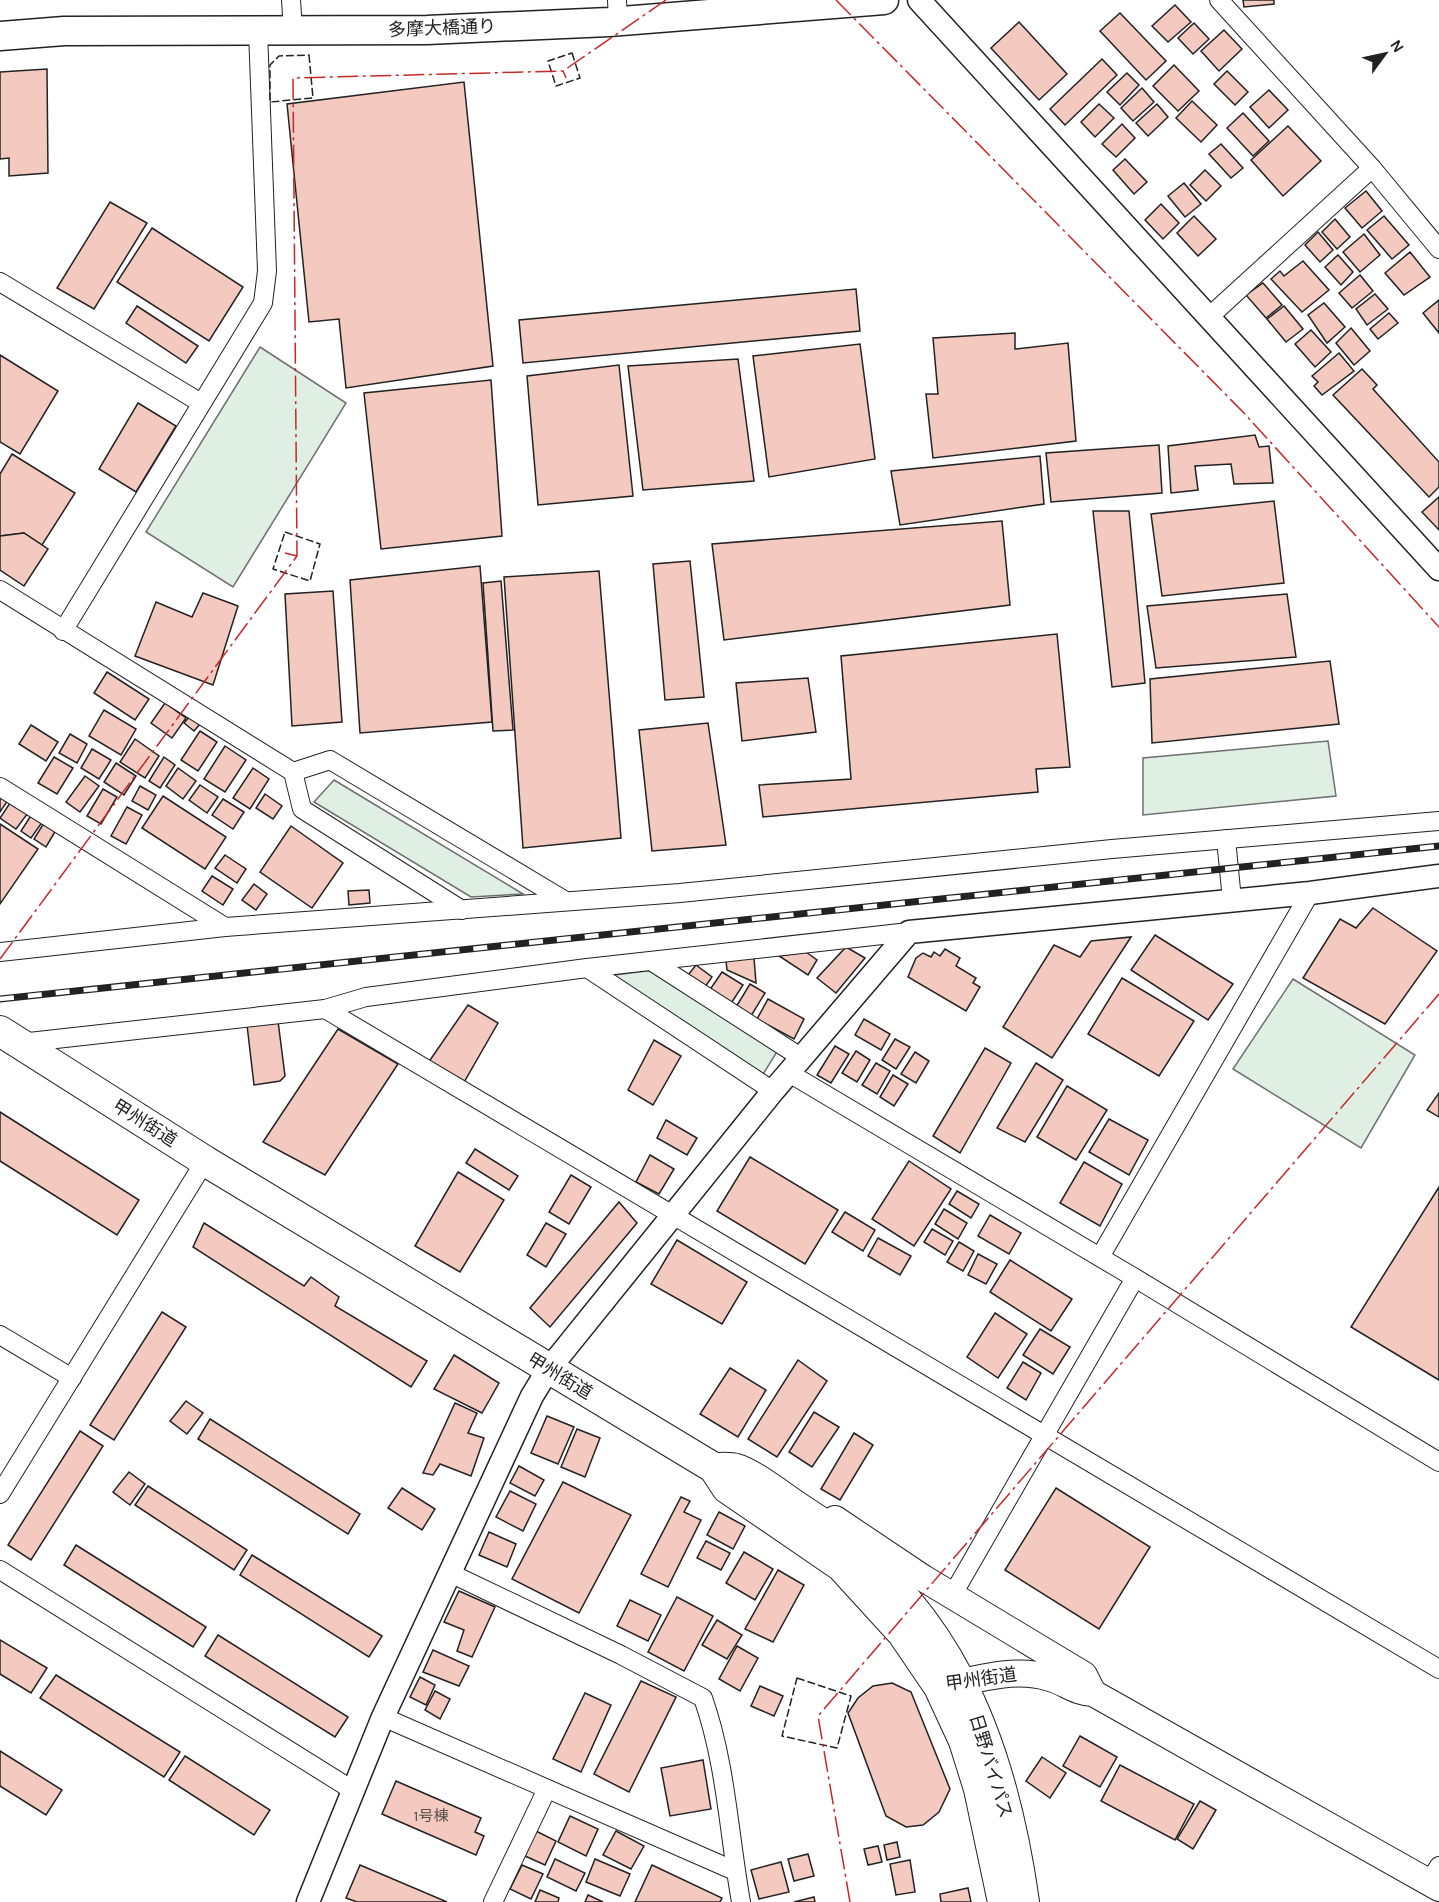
<svg xmlns="http://www.w3.org/2000/svg" width="1439" height="1902" viewBox="0 0 1439 1902" font-family="Karla,'Noto Sans JP',sans-serif">
	<rect width="100%" height="100%" fill="#fff"/>
	<g fill="#e0efe3" stroke="#6f6f6f" stroke-width="1.5">
		<path d="M260,347l86,56 -113,184 -87,-55z"/>
		<path d="M1328,741l8,55 -193,19v-57z"/>
		<path d="M334,780l189,114 -52,3 -157,-95z"/>
		<path d="M654,970l124,80 -16,26 -155,-100z"/>
		<path d="M1293,979l122,76 -54,93 -128,-79z"/>
	</g>
	<g fill="#f3c9c0" stroke="#222" stroke-width="1.5">
		<path d="M1243,0h31v4l-30,3z"/>
		<path d="M1175,5l16,17 -23,20 -16,-16z"/>
		<path d="M1120,13l46,48 -20,19 -46,-49z"/>
		<path d="M1019,22l48,52 -28,26 -48,-52z"/>
		<path d="M1194,23l15,16 -16,15 -15,-16z"/>
		<path d="M1224,30l18,19 -23,22 -18,-20z"/>
		<path d="M1102,59l15,16 -52,50 -15,-16z"/>
		<path d="M1174,65l25,26 -21,20 -25,-25z"/>
		<path d="M47,69l1,104 -39,3v-18l-9,1v-87z"/>
		<path d="M1227,71l21,21 -13,13 -21,-21z"/>
		<path d="M1127,73l12,12 -19,20 -13,-13z"/>
		<path d="M464,82l29,284 -147,22 -7,-69 -30,3 -22,-218z"/>
		<path d="M1142,88l12,14 -21,19 -12,-13z"/>
		<path d="M1269,90l19,20 -19,18 -19,-21z"/>
		<path d="M1192,101l25,24 -16,17 -25,-24z"/>
		<path d="M1099,104l15,14 -19,19 -14,-15z"/>
		<path d="M1157,104l11,13 -20,19 -12,-13z"/>
		<path d="M1243,113l26,28 -16,15 -26,-28z"/>
		<path d="M1122,124l13,14 -19,19 -14,-13z"/>
		<path d="M1288,126l33,35 -38,35 -32,-36z"/>
		<path d="M1221,144l22,24 -12,10 -22,-24z"/>
		<path d="M1125,159l22,23 -13,12 -21,-24z"/>
		<path d="M1205,170l16,16 -15,15 -16,-16z"/>
		<path d="M1184,183l17,21 -16,13 -17,-21z"/>
		<path d="M1366,191l16,20 -20,17 -17,-20z"/>
		<path d="M110,202l37,21 -53,86 -37,-21z"/>
		<path d="M1161,204l18,19 -16,16 -18,-19z"/>
		<path d="M1194,216l22,23 -18,17 -21,-23z"/>
		<path d="M1384,216l25,29 -17,14 -25,-29z"/>
		<path d="M1335,219l15,18 -13,12 -15,-17z"/>
		<path d="M152,228l91,59 -34,54 -92,-59z"/>
		<path d="M1318,232l15,18 -13,12 -15,-17z"/>
		<path d="M1364,234l16,21 -20,17 -17,-20z"/>
		<path d="M1410,252l20,25 -26,18 -19,-22z"/>
		<path d="M1338,255l15,17 -12,13 -16,-18z"/>
		<path d="M1303,261l26,29 -27,22 -31,-33 9,-8 4,5z"/>
		<path d="M1360,275l13,16 -21,17 -13,-15z"/>
		<path d="M1263,283l19,22 -16,13 -20,-23z"/>
		<path d="M856,289l4,42 -337,32 -4,-43z"/>
		<path d="M1375,294l13,15 -21,16 -11,-16z"/>
		<path d="M1439,300v33l-16,-20z"/>
		<path d="M1324,303l21,24 -18,16 -19,-28z"/>
		<path d="M137,306l61,40 -12,17 -60,-40z"/>
		<path d="M1284,306l19,23 -17,13 -19,-23z"/>
		<path d="M1389,313l9,10 -20,16 -8,-10z"/>
		<path d="M1351,328l19,23 -16,14 -18,-22z"/>
		<path d="M1311,330l20,22 -16,15 -20,-23z"/>
		<path d="M1015,333v16l53,-6 8,98 -143,17 -7,-64h12l-5,-56z"/>
		<path d="M860,344l15,115 -106,18 -16,-121z"/>
		<path d="M1339,353l15,18 -32,24 -8,-9 4,-4 -6,-6z"/>
		<path d="M0,355l58,36 -38,63 -20,-12z"/>
		<path d="M738,359l16,122 -111,9 -15,-124z"/>
		<path d="M619,365l14,131 -95,9 -11,-129z"/>
		<path d="M1362,369l15,16 -4,4 66,73v25l-10,10 -96,-102z"/>
		<path d="M491,380l11,156 -121,13 -17,-156z"/>
		<path d="M138,403l38,23 -40,66 -37,-23z"/>
		<path d="M1255,435l4,12 10,-1 4,37 -39,1 -3,-20 -36,2 3,24 -27,3 -3,-47z"/>
		<path d="M1159,445l3,48 -111,9 -5,-49z"/>
		<path d="M12,454l63,39 -33,52 -18,-12 -24,3v-62z"/>
		<path d="M1040,456l4,48 -144,21 -9,-54z"/>
		<path d="M1439,497v33l-17,-18z"/>
		<path d="M1274,501l10,82 -122,13 -11,-82z"/>
		<path d="M1093,511h36l16,172 -33,4z"/>
		<path d="M1002,521l8,84 -286,35 -12,-96z"/>
		<path d="M24,533l24,16 -24,37 -24,-16v-34z"/>
		<path d="M690,561l14,136 -39,3 -12,-136z"/>
		<path d="M480,566l12,156 -132,11 -10,-153z"/>
		<path d="M599,571l22,267 -98,10 -19,-271z"/>
		<path d="M501,581l12,149 -20,1 -10,-148z"/>
		<path d="M333,591l9,131 -50,4 -7,-132z"/>
		<path d="M203,593l35,13 -25,79 -78,-29 21,-54 36,15z"/>
		<path d="M1287,594l9,63 -140,11 -9,-62z"/>
		<path d="M1057,634l13,133 -34,2 2,23 -275,25 -4,-32 92,-6 -10,-123z"/>
		<path d="M1330,661l9,63 -187,19 -2,-64z"/>
		<path d="M107,672l42,27 -14,21 -41,-27z"/>
		<path d="M808,678l8,54 -74,9 -6,-58z"/>
		<path d="M165,703l21,15 -14,20 -21,-15z"/>
		<path d="M104,710l32,19 -15,26 -32,-19z"/>
		<path d="M190,716l10,8 -6,7 -10,-8z"/>
		<path d="M708,723l18,122 -74,6 -13,-121z"/>
		<path d="M31,725l27,17 -12,19 -27,-17z"/>
		<path d="M200,731l17,11 -19,29 -17,-11z"/>
		<path d="M70,734l17,10 -10,19 -18,-10z"/>
		<path d="M135,739l24,17 -14,22 -25,-16z"/>
		<path d="M225,746l21,14 -21,32 -21,-13z"/>
		<path d="M92,749l19,11 -12,19 -18,-11z"/>
		<path d="M54,757l19,11 -16,26 -19,-11z"/>
		<path d="M164,757l11,8 -15,23 -11,-7z"/>
		<path d="M116,763l20,13 -12,19 -20,-13z"/>
		<path d="M178,768l18,13 -13,18 -17,-13z"/>
		<path d="M253,768l16,11 -19,30 -17,-11z"/>
		<path d="M85,776l14,10 -19,26 -14,-10z"/>
		<path d="M200,785l18,12 -11,16 -18,-13z"/>
		<path d="M140,786l16,9 -8,15 -16,-9z"/>
		<path d="M103,789l14,8 -16,27 -14,-8z"/>
		<path d="M265,794l17,12 -9,13 -17,-11z"/>
		<path d="M0,795l8,5 -8,12z"/>
		<path d="M163,796l63,41 -21,32 -63,-41z"/>
		<path d="M223,799l21,13 -11,17 -21,-14z"/>
		<path d="M12,800l16,13 -12,16 -16,-11z"/>
		<path d="M127,807l15,8 -16,29 -15,-8z"/>
		<path d="M32,814l11,7 -12,17 -10,-7z"/>
		<path d="M44,823l12,7 -10,17 -12,-8z"/>
		<path d="M0,824l38,25 -38,55z"/>
		<path d="M291,826l52,37 -31,45 -52,-36z"/>
		<path d="M225,855l21,14 -9,14 -22,-15z"/>
		<path d="M212,876l21,13 -10,16 -21,-14z"/>
		<path d="M254,884l13,10 -11,16 -14,-10z"/>
		<path d="M369,890l1,13 -21,2 -1,-14z"/>
		<path d="M1373,908l64,43 -52,73 -82,-46 37,-59 16,9z"/>
		<path d="M1155,935l78,49 -25,36 -77,-50z"/>
		<path d="M1131,937l-79,121 -49,-31 51,-82 26,12 11,-16z"/>
		<path d="M846,947l19,11 -29,35 -19,-15z"/>
		<path d="M945,949l15,9 -4,8 20,12 -3,5 7,4 -14,24 -58,-34 8,-19 7,-5 8,4 3,-5 6,4z"/>
		<path d="M806,952l11,8 -9,15 -29,-19z"/>
		<path d="M754,958l2,25 -29,-13 -1,-9z"/>
		<path d="M696,965l16,12 -7,10 -17,-12z"/>
		<path d="M722,972l21,13 -13,20 -21,-14z"/>
		<path d="M1122,978l72,43 -35,55 -71,-42z"/>
		<path d="M750,984l15,9 -14,23 -15,-9z"/>
		<path d="M768,999l36,20 -10,20 -37,-20z"/>
		<path d="M468,1005l30,18 -35,61 -35,-21z"/>
		<path d="M864,1019l26,15 -9,16 -26,-15z"/>
		<path d="M278,1021l7,55 -5,5 -26,4 -7,-60z"/>
		<path d="M338,1029l60,35 -73,111 -62,-33z"/>
		<path d="M895,1039l15,8 -14,22 -14,-9z"/>
		<path d="M654,1040l27,16 -28,49 -25,-15z"/>
		<path d="M835,1046l14,8 -18,29 -14,-8z"/>
		<path d="M985,1048l26,15 -51,90 -27,-17z"/>
		<path d="M856,1051l14,9 -13,22 -15,-9z"/>
		<path d="M915,1052l14,9 -13,22 -15,-9z"/>
		<path d="M876,1063l14,8 -13,23 -15,-9z"/>
		<path d="M1036,1063l27,17 -38,62 -28,-14z"/>
		<path d="M893,1075l15,9 -14,22 -14,-9z"/>
		<path d="M1067,1086l40,24 -31,50 -39,-23z"/>
		<path d="M1439,1093v24l-12,-7z"/>
		<path d="M0,1112l139,88 -22,35 -117,-74z"/>
		<path d="M1109,1119l39,21 -19,35 -40,-23z"/>
		<path d="M666,1120l31,18 -10,17 -30,-17z"/>
		<path d="M475,1149l43,27 -9,14 -43,-27z"/>
		<path d="M650,1155l24,14 -15,25 -23,-12z"/>
		<path d="M750,1157l88,53 -33,54 -88,-53z"/>
		<path d="M909,1161l42,28 -37,57 -42,-27z"/>
		<path d="M1084,1162l38,22 -22,42 -40,-23z"/>
		<path d="M458,1172l46,28 -44,72 -45,-26z"/>
		<path d="M571,1175l20,12 -22,37 -20,-12z"/>
		<path d="M1439,1187v193l-88,-53z"/>
		<path d="M957,1191l22,13 -8,14 -22,-14z"/>
		<path d="M619,1202l18,21 -87,104 -20,-19z"/>
		<path d="M944,1209l23,14 -9,16 -23,-15z"/>
		<path d="M845,1212l30,18 -12,21 -31,-19z"/>
		<path d="M990,1215l31,18 -12,21 -31,-18z"/>
		<path d="M204,1223l100,63 7,-9 28,20 -4,9 92,55 -16,26 -218,-140z"/>
		<path d="M546,1223l20,11 -20,33 -19,-12z"/>
		<path d="M932,1229l21,12 -8,14 -21,-13z"/>
		<path d="M878,1238l33,18 -11,19 -32,-19z"/>
		<path d="M677,1240l70,42 -25,42 -71,-40z"/>
		<path d="M959,1242l15,9 -11,20 -16,-9z"/>
		<path d="M978,1254l19,10 -11,20 -18,-9z"/>
		<path d="M1010,1260l62,39 -21,32 -61,-39z"/>
		<path d="M162,1312l24,15 -72,113 -24,-15z"/>
		<path d="M995,1313l32,21 -29,44 -31,-21z"/>
		<path d="M1040,1329l30,18 -17,27 -30,-19z"/>
		<path d="M454,1355l45,28 -17,30 -48,-24z"/>
		<path d="M798,1360l29,21 -50,76 -29,-18z"/>
		<path d="M1023,1362l18,11 -15,27 -19,-12z"/>
		<path d="M730,1368l36,22 -28,47 -38,-23z"/>
		<path d="M186,1401l17,12 -16,21 -17,-13z"/>
		<path d="M455,1403l22,10 -9,20 16,5 -13,38 -31,-12 -7,11 -10,-2z"/>
		<path d="M814,1412l25,15 -27,40 -23,-15z"/>
		<path d="M547,1416l27,11 -16,37 -27,-11z"/>
		<path d="M210,1419l150,95 -12,20 -150,-95z"/>
		<path d="M577,1429l23,9 -15,39 -24,-10z"/>
		<path d="M80,1431l23,15 -72,114 -23,-15z"/>
		<path d="M854,1433l19,12 -33,55 -19,-11z"/>
		<path d="M519,1466l25,14 -9,16 -25,-13z"/>
		<path d="M129,1472l16,12 -15,21 -17,-13z"/>
		<path d="M563,1482l68,33 -52,98 -67,-34z"/>
		<path d="M148,1486l99,64 -13,20 -99,-65z"/>
		<path d="M402,1488l33,21 -13,21 -34,-22z"/>
		<path d="M1056,1488l94,59 -51,82 -94,-59z"/>
		<path d="M510,1491l26,13 -13,27 -27,-14z"/>
		<path d="M681,1497l9,4 -6,11 17,8 -33,67 -27,-13z"/>
		<path d="M719,1512l26,14 -12,23 -26,-14z"/>
		<path d="M489,1532l27,12 -9,23 -28,-12z"/>
		<path d="M706,1541l24,12 -9,17 -24,-12z"/>
		<path d="M76,1545l130,82 -13,20 -129,-82z"/>
		<path d="M744,1552l29,17 -18,31 -29,-17z"/>
		<path d="M252,1555l130,81 -13,21 -129,-82z"/>
		<path d="M778,1570l26,15 -31,57 -28,-13z"/>
		<path d="M459,1591l36,16 -23,50 -15,-6 7,-21 -20,-8z"/>
		<path d="M677,1597l36,19 -29,55 -36,-19z"/>
		<path d="M630,1600l31,15 -13,26 -31,-15z"/>
		<path d="M717,1620l25,15 -15,24 -25,-14z"/>
		<path d="M218,1635l130,82 -13,20 -130,-81z"/>
		<path d="M0,1640l47,28 -16,25 -31,-19z"/>
		<path d="M737,1646l21,12 -18,33 -21,-12z"/>
		<path d="M433,1650l36,16 -10,20 -36,-14z"/>
		<path d="M56,1675l124,77 -16,25 -124,-79z"/>
		<path d="M420,1677l15,8 -9,20 -16,-8z"/>
		<path d="M641,1681l35,16 -47,95 -35,-18z"/>
		<path d="M892,1683l19,9 39,97 -11,23 -16,13 -17,2 -20,-11 -38,-103 10,-15 15,-12z"/>
		<path d="M760,1686l23,10 -9,20 -23,-10z"/>
		<path d="M435,1691l15,8 -10,20 -15,-9z"/>
		<path d="M585,1693l26,12 -30,67 -28,-13z"/>
		<path d="M1080,1736l37,21 -17,30 -37,-21z"/>
		<path d="M0,1751l62,39 -16,25 -46,-29z"/>
		<path d="M185,1756l85,54 -16,25 -85,-55z"/>
		<path d="M1042,1757l24,16 -16,25 -24,-17z"/>
		<path d="M703,1760l8,49 -41,7 -9,-48z"/>
		<path d="M1120,1765l74,39 -19,36 -74,-39z"/>
		<path d="M396,1781l85,37 -6,14 9,4 -8,19 -94,-41z"/>
		<path d="M1200,1801l16,9 -23,39 -16,-10z"/>
		<path d="M570,1816l28,13 -12,27 -28,-14z"/>
		<path d="M536,1831l20,10 -11,24 -20,-9z"/>
		<path d="M616,1831l28,15 -13,23 -28,-14z"/>
		<path d="M897,1842l3,15 -13,3 -3,-15z"/>
		<path d="M878,1846l4,16 -14,3 -4,-16z"/>
		<path d="M808,1854l6,22 -20,5 -6,-22z"/>
		<path d="M555,1859l30,14 -9,18 -29,-14z"/>
		<path d="M595,1859l35,15 -10,22 -34,-14z"/>
		<path d="M910,1860l5,32 -19,3 -6,-31z"/>
		<path d="M781,1862l8,30 -30,7 -8,-29z"/>
		<path d="M360,1865l87,37h-90l-11,-4z"/>
		<path d="M522,1865l21,9 -12,25 -21,-10z"/>
		<path d="M652,1865l70,33 -2,4h-85z"/>
		<path d="M968,1888l3,14h-30l-1,-8z"/>
		<path d="M540,1890l19,8 -1,4h-23z"/>
		<path d="M588,1895l15,7h-18z"/>
		<path d="M814,1897l1,5h-21z"/>
	</g>
	<g fill="none" stroke-linecap="round" stroke-linejoin="round">
		<defs>
			<g id="minor">
				<path d="M291,0l2,30"/>
				<path d="M617,0l1,21"/>
				<path d="M1219,0l153,168 67,81"/>
				<path d="M0,282l201,121"/>
				<path d="M1210,316l162,-148"/>
				<path d="M0,590l293,182 9,37 160,101"/>
				<path d="M63,631l200,-328 4,-32 -9,-240"/>
				<path d="M293,772l37,-12 234,140"/>
				<path d="M0,787l225,140"/>
				<path d="M1226,839l6,61"/>
				<path d="M0,952l225,-25 455,-34 432,-44 327,-28"/>
				<path d="M651,961l151,97"/>
				<path d="M587,968l186,123"/>
				<path d="M325,1009l1114,660"/>
				<path d="M20,1043l305,-34 41,-12 221,-29 322,-36"/>
				<path d="M789,1073l346,205 304,184"/>
				<path d="M1100,1257l210,-364"/>
				<path d="M0,1335l72,43"/>
				<path d="M0,1494l205,-333"/>
				<path d="M0,1570l354,221"/>
				<path d="M452,1574l169,81 82,43c23,65 26,137 38,204"/>
				<path d="M953,1594l182,-316"/>
				<path d="M383,1717l352,154"/>
				<path d="M1429,1882l10,-16"/>
				<path d="M493,1902l54,-113"/>
			</g>
			<g id="tertiary">
				<path d="M919,0l520,569"/>
				<path d="M308,1902l75,-185 149,-321 16,-26 225,-279 136,-159 401,-39 129,-17"/>
			</g>
			<g id="secondary">
				<path d="M835,1519l88,59 161,97 9,18"/>
				<path d="M942,1687c35,-8 73,-20 108,-9 17,5 24,14 43,15l346,195"/>
			</g>
			<path id="primary" d="M0,36l64,-5 363,-1 182,-8 275,-22"/>
			<g id="trunk">
				<path d="M0,1031l205,130 509,307 13,20 114,78 62,68 36,53 25,54 15,48 24,113"/>
				<path d="M714,1468c7,0 16,-1 22,1 16,4 50,31 66,41 145,91 199,228 222,392"/>
			</g>
		</defs>
		<use href="#minor" stroke="#222" stroke-width="20"/>
		<use href="#tertiary" stroke="#222" stroke-width="25"/>
		<use href="#secondary" stroke="#222" stroke-width="28"/>
		<use href="#primary" stroke="#222" stroke-width="31"/>
		<use href="#trunk" stroke="#222" stroke-width="32"/>
		<use href="#minor" stroke="#fff" stroke-width="18"/>
		<use href="#tertiary" stroke="#fff" stroke-width="22"/>
		<use href="#secondary" stroke="#fff" stroke-width="26"/>
		<use href="#primary" stroke="#fff" stroke-width="28"/>
		<use href="#trunk" stroke="#fff" stroke-width="30"/>
		<defs>
			<path id="rail" d="M0,999l1439,-153"/>
		</defs>
		<use href="#rail" stroke="#222" stroke-width="7"/>
		<use href="#rail" stroke="#fff" stroke-width="4.5" stroke-dasharray="14" stroke-linecap="butt"/>
		<g stroke="#222" stroke-width="1.5" stroke-dasharray="8 3" stroke-linecap="butt">
			<path d="M572,53l8,25 -24,8 -8,-25z"/>
			<path d="M309,55l4,43 -43,4v-37l9,-9z"/>
			<path d="M285,532l35,12 -10,37 -37,-12z"/>
			<path d="M797,1678l54,18 -14,52 -55,-12z"/>
		</g>
		<g stroke="#c62828" stroke-width="1.5" stroke-dasharray="21 4.5 3 4.5" stroke-linecap="butt">
			<path d="M836,0l407,412 196,215"/>
			<path d="M563,71l3,7"/>
			<path d="M285,553l12,3"/>
			<path d="M0,959l297,-403 -4,-478 270,-7 103,-71"/>
			<path d="M850,1902l-32,-186 621,-722"/>
		</g>
	</g>
	<g text-anchor="middle" stroke-width="4.5" stroke-linejoin="round" paint-order="stroke">
		<g font-size="15" fill="#564c4a">
			<text x="431" y="1821">1号棟</text>
		</g>
		<g font-size="18" fill="#222" stroke="#fff">
			<text transform="translate(442 28) rotate(-2)" y="6">多摩大橋通り</text>
			<text transform="translate(145 1123) rotate(32)" y="6">甲州街道</text>
			<text transform="translate(560 1376) rotate(31)" y="6">甲州街道</text>
			<text transform="translate(981 1679) rotate(-8)" y="6">甲州街道</text>
			<text transform="translate(991 1766) rotate(73)" y="6">日野バイパス</text>
		</g>
	</g>
	<g transform="translate(1385 54) rotate(57)" stroke="#ffffff" stroke-width="4.5" paint-order="stroke">
	<path d="M0-4.5L10 22L0 15L-10 22Z" fill="#222222"/>
	<text y="-9" font-size="16" font-weight="bold" text-anchor="middle" fill="#222222">N</text>
	</g>
</svg>
